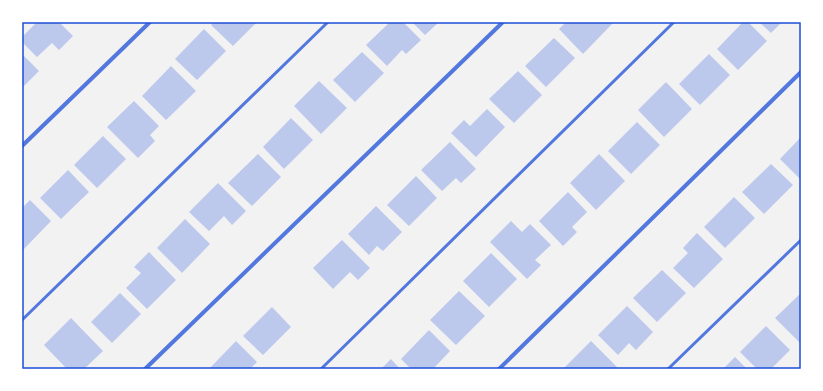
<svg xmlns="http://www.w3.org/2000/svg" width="823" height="391" viewBox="0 0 823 391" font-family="Inter,sans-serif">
	<rect width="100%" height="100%" fill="#f2f2f2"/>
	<g fill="#bdc9ec">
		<path d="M37,22h22l14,14 -14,14 -7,-7 -15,14 -15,-15v-5z"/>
		<path d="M214,22h43l-24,24 -22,-21z"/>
		<path d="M390,22h13l18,18 -15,14 -4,-4 -15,16 -21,-21z"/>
		<path d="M412,22h27l-14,13z"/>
		<path d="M566,22h44l2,2 -29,30 -24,-25z"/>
		<path d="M743,22h5l19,19 -29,29 -21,-21z"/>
		<path d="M759,22h23l-11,11z"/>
		<path d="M204,29l22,22 -29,29 -22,-21z"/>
		<path d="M554,38l21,20 -29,29 -21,-21z"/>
		<path d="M362,52l22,21 -29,29 -22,-22z"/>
		<path d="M22,54l17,17 -17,17z"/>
		<path d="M709,54l21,21 -30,30 -21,-21z"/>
		<path d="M171,66l25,25 -30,29 -24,-24z"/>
		<path d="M518,71l24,24 -28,28 -25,-24z"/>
		<path d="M319,81l28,27 -26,26 -27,-28z"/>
		<path d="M666,82l26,27 -28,28 -26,-27z"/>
		<path d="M134,101l25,25 -9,9 5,6 -17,17 -31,-31z"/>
		<path d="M487,109l18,18 -29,30 -25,-24 13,-13 6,6z"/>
		<path d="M291,118l22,22 -29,29 -21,-22z"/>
		<path d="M637,122l23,23 -29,29 -23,-23z"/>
		<path d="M103,136l23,23 -29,29 -23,-23z"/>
		<path d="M801,137v43l-21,-21z"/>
		<path d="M450,142l26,27 -15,14 -5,-5 -14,13 -21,-21z"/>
		<path d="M258,154l23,23 -29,29 -24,-23z"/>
		<path d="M599,154l26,27 -29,29 -26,-27z"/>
		<path d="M771,164l22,21 -29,29 -22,-22z"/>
		<path d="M68,170l21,22 -28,27 -21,-21z"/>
		<path d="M416,176l21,22 -28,28 -22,-21z"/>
		<path d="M218,183l28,28 -14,14 -8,-9 -15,15 -20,-19z"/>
		<path d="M568,192l19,20 -15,15 5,5 -14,14 -24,-25z"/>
		<path d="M734,197l21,21 -30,30 -21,-21z"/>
		<path d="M30,200l21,21 -29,30v-43z"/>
		<path d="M376,206l26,26 -19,19 -6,-5 -8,9 -21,-21z"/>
		<path d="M185,219l25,25 -28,29 -25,-25z"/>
		<path d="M511,221l11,11 8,-8 21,21 -16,15 6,5 -14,14 -37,-37z"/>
		<path d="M697,233l26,26 -29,29 -21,-20 15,-15 -5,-5z"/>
		<path d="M342,240l28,28 -12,12 -8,-8 -17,17 -20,-21z"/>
		<path d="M149,252l27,28 -29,29 -21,-21 15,-15 -7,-6z"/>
		<path d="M491,253l26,26 -28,28 -26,-26z"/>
		<path d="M662,270l24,23 -29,29 -24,-24z"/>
		<path d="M459,291l26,25 -29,29 -26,-25z"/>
		<path d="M120,293l21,21 -29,29 -21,-21z"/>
		<path d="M801,293v51l-26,-26z"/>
		<path d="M627,306l26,26 -17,18 -7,-7 -11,12 -20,-20z"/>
		<path d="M272,307l19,20 -28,28 -20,-19z"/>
		<path d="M71,318l32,33 -19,18h-17l-23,-24z"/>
		<path d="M766,326l24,24 -19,19h-14l-17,-17z"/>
		<path d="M429,330l21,21 -17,18h-22l-10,-10z"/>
		<path d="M236,341l21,21 -7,7h-41z"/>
		<path d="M591,341l26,26 -2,2h-52z"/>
		<path d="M735,357l12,12h-24z"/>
		<path d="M391,359l9,10h-19z"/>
	</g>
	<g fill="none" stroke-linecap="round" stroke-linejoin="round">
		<g stroke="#5277de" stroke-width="3">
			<path d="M22,320l306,-298"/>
			<path d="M321,369l353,-347"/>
			<path d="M668,369l133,-129"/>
		</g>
		<g stroke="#5277de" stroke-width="4">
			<path d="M22,146l128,-124"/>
			<path d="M145,369l358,-347"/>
			<path d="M499,369l302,-297"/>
		</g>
	</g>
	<rect width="823" height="391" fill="none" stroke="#ffffff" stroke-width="46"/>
	<rect x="23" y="23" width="777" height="345" fill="none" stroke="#1d4ed8" stroke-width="1.5"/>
</svg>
